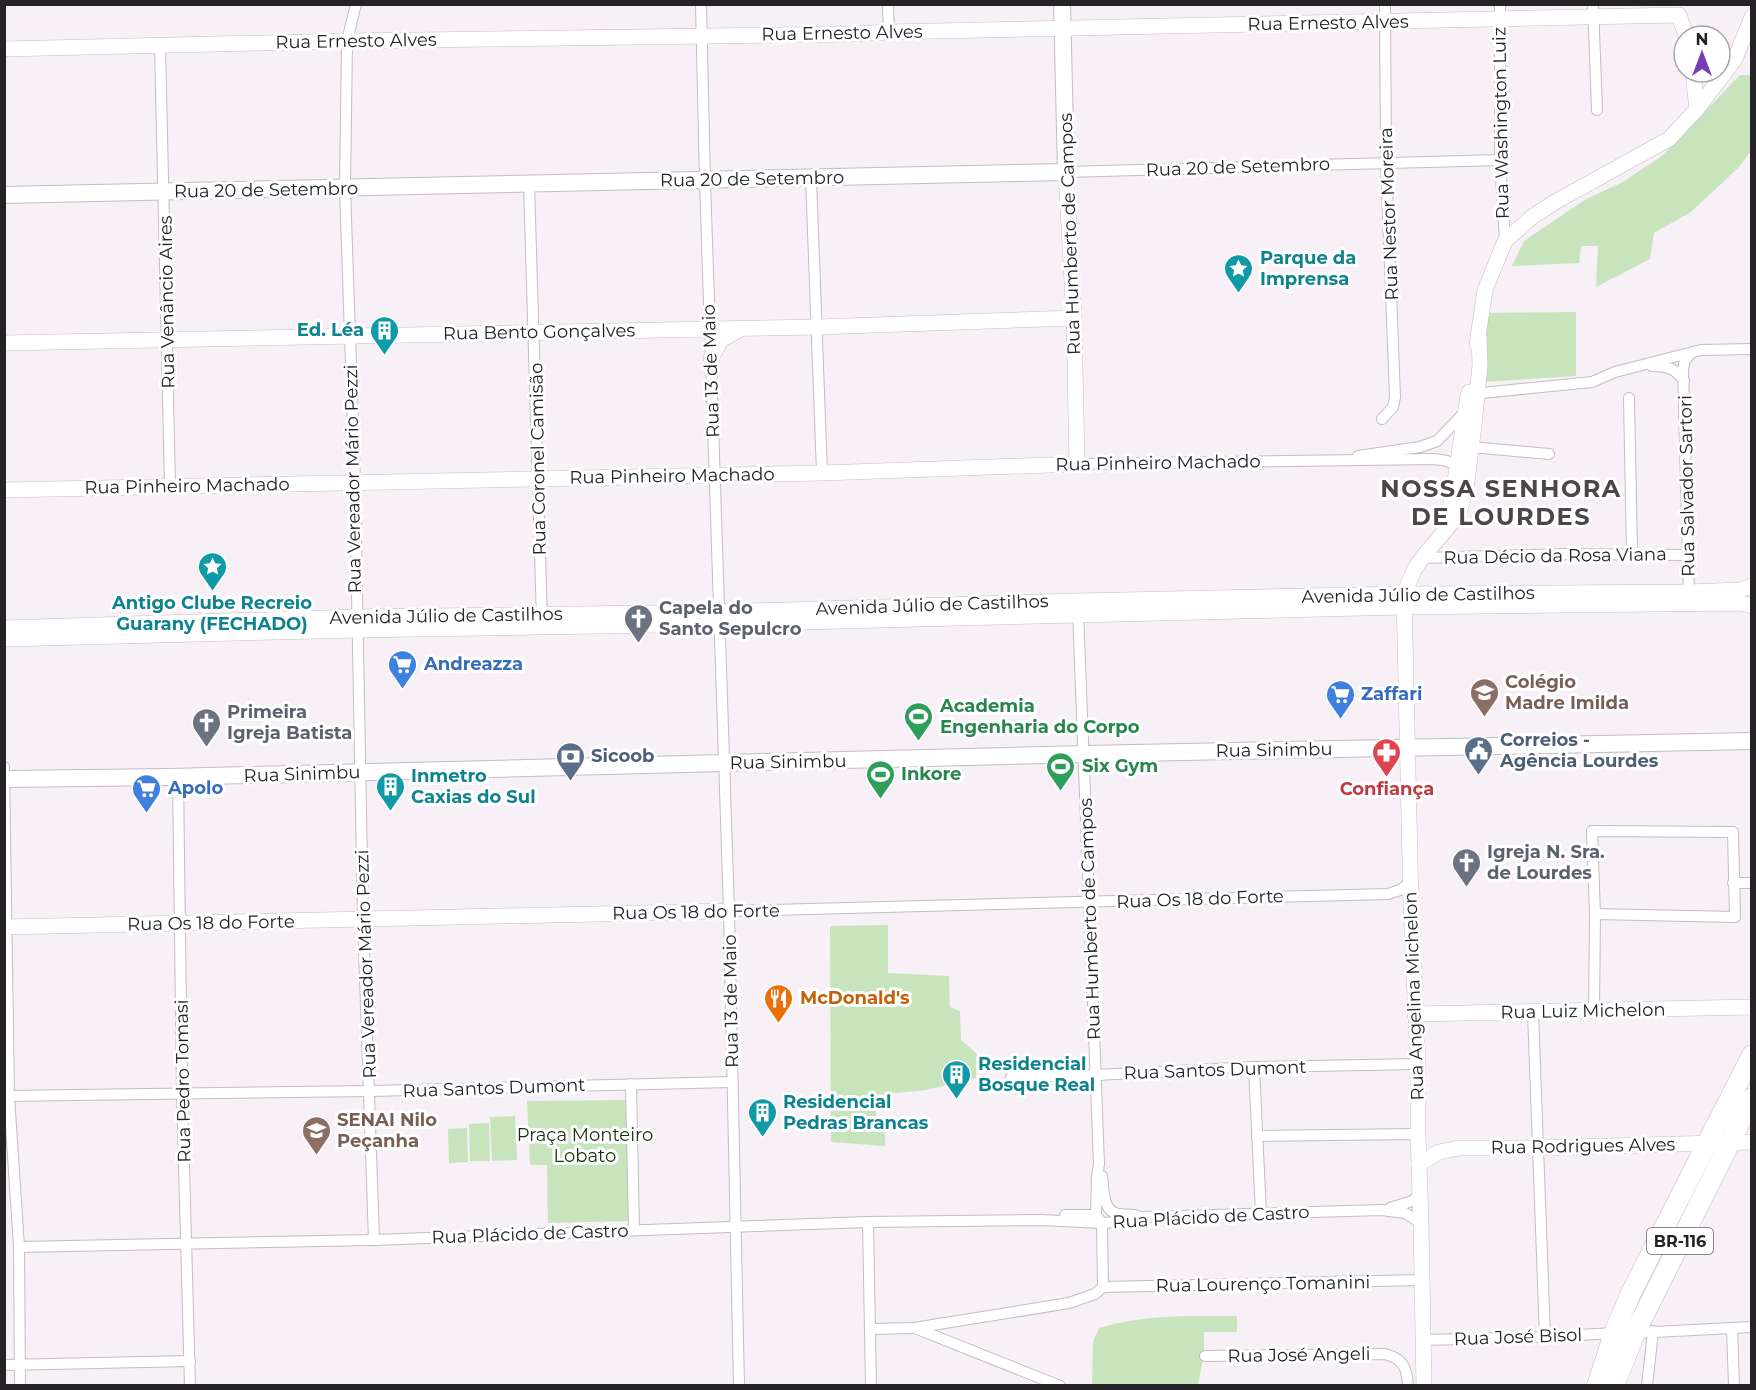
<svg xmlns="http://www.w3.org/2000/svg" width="1756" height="1390" viewBox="0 0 1756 1390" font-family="Montserrat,sans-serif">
	<rect width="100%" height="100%" fill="#f7f0f6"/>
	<g fill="#c7e4bd">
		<path d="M1740,75h11v76l-13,17 -47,44 -37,21 -4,26 -54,28 2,-41h-17l-2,17 -67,3 12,-25 62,-42 35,-16 41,-27z"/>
		<path d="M1576,312v64l-96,6 7,-69z"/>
		<path d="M888,925v48l61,3 1,31 10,4 1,29 16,14 -1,24 -50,12 -50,5v29l9,10v12l-54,-4 -1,-216z"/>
		<path d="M626,1100l3,121 -81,2 -1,-58h-17l-3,-64z"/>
		<path d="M515,1116l2,44 -25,1 -2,-44z"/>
		<path d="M489,1123l1,38h-20l-1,-37z"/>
		<path d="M467,1128l1,34 -19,1 -1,-34z"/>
		<path d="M1237,1316v16h-33v21l-6,32 -106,1 1,-44 6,-14c46,-14 91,-12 138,-12z"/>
	</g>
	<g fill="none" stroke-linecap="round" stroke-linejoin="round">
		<defs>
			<g id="street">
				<path d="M356,4l-9,37 -2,147 10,295 8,436 11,321"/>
				<path d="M701,4l4,177 24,730 10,475"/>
				<path d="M888,4l1,28"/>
				<path d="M1500,4v156l5,81"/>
				<path d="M1593,4l4,106"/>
				<path d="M160,46l10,440"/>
				<path d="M1066,172l434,-12"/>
				<path d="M811,178l11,295"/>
				<path d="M529,184l13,436"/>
				<path d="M1652,366c15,0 23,2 32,15"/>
				<path d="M1472,394l120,-12 23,-10 86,-22 51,-1"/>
				<path d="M1629,398l3,156"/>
				<path d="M1382,419l11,-12 2,-10 -9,-235 -1,-158"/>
				<path d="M1471,447l78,7"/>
				<path d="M1358,456l62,-9 17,-6 27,-28"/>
				<path d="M1077,464l356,-5c10,1 21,2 27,11"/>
				<path d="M1422,558l143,-4 123,1"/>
				<path d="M1689,599l-6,-230 2,-9 6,-7"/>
				<path d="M1078,610l21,554 -2,13 -1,38 6,8 1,64"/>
				<path d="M4,767l5,329 10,151 1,139"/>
				<path d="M178,777l4,315 8,294"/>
				<path d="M1733,883h19"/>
				<path d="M729,911l659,-17 12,-4 11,-8"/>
				<path d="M1594,1011l1,-97 -3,-83 141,1 2,85 -140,-3"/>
				<path d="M1533,1012l12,325"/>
				<path d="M1254,1067l7,147"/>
				<path d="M1011,1077l85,-2 158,-8 164,-3"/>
				<path d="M631,1084l3,146"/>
				<path d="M4,1096l367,-5 361,-9"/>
				<path d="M1257,1136l161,-2"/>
				<path d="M1102,1176c2,13 0,36 17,38 6,1 13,0 19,2"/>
				<path d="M1390,1208l22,-7 8,-7"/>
				<path d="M1065,1215h31"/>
				<path d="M868,1222l3,164"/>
				<path d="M19,1247l355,-7 494,-18 173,-2 61,3 32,-2 9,-4 238,-7 24,3 16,10"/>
				<path d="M1103,1287l320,-7"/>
				<path d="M915,1328l145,58"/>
				<path d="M1732,1328l2,58"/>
				<path d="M870,1329l44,-1 155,-25 26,-9 8,-7"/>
				<path d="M1635,1333l117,-6"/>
				<path d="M1423,1340l122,-3 69,-4"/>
				<path d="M1205,1356l180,-2c18,5 22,13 23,32"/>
				<path d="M4,1365l186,-4"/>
				<path d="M1647,1386l6,-55"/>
			</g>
			<g id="secondary">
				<path d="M4,49l343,-8 507,-7 35,-2 790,-17 7,21"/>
				<path d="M1693,72l4,37"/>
				<path d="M4,343l813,-16 257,-9"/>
				<path d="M1477,344l8,-54 20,-49 27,-24 23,-15 114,-63 28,-30 38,-50 17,-42"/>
				<path d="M711,358l10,-18 18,-10"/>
				<path d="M4,490l818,-17 255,-9 -3,-146 -8,-146"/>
				<path d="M1449,513c9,-41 12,-81 20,-121"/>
				<path d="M4,628l352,-11 363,-5 358,-11 327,-7 285,-2 51,-2 12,-4"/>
				<path d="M4,639l352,-9 363,-6 684,-17 338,-4 11,3"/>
				<path d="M4,927l725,-16"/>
				<path d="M1415,1014l337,-7"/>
				<path d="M1419,1164l20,-12 20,-4h78l215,-6"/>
				<path d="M1424,1386l-3,-163 -3,-89v-70l-7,-159 -7,-311 10,-24 8,-12 37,-44 8,-32 7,-57 6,-60 -1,-29"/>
			</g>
			<g id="primary">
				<path d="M4,195l1062,-23 -4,-168"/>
				<path d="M4,779l166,-2 913,-23 669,-13"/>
			</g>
			<g id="highway">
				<path d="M1597,1386l17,-53 17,-40 121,-238"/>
				<path d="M1614,1386l21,-53 117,-235"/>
			</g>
		</defs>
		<use href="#street" stroke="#c3bdc3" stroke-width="12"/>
		<use href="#secondary" stroke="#c3bdc3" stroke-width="16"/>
		<use href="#primary" stroke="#c3bdc3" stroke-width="18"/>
		<use href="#highway" stroke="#c3bdc3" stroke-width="21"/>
		<use href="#street" stroke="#fff" stroke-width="10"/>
		<use href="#secondary" stroke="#fff" stroke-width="15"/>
		<use href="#primary" stroke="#fff" stroke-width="16"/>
		<use href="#highway" stroke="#fff" stroke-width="20"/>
	</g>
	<defs>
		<symbol id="sight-pin" viewBox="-11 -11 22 30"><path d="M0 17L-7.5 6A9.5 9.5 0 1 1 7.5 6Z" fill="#0f9aa8" stroke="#fff"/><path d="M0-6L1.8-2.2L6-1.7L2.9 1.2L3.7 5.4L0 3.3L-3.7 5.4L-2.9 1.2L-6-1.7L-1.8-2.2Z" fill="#fff"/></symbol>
		<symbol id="building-pin" viewBox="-11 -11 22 30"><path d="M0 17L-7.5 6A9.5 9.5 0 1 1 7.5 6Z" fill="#0f9aa8" stroke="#fff"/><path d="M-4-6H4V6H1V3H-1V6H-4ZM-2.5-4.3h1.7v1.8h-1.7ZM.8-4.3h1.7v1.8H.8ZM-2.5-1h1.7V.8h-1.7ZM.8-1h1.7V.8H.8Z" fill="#fff"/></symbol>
		<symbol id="church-pin" viewBox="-11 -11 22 30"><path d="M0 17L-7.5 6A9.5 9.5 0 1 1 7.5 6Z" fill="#6b7280" stroke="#fff"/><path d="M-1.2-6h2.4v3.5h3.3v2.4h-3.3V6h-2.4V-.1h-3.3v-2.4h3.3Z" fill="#fff"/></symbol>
		<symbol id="supermarket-pin" viewBox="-11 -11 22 30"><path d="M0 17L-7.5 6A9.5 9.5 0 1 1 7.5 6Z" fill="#3f7fe0" stroke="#fff"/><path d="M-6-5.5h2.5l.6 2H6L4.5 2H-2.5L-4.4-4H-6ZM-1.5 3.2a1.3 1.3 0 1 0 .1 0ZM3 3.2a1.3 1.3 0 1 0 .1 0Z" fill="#fff"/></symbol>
		<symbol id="school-pin" viewBox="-11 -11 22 30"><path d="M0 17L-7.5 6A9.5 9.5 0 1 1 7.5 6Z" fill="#8d6e63" stroke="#fff"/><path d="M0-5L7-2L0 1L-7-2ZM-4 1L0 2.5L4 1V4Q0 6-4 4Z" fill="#fff"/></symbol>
		<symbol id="stadium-pin" viewBox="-11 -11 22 30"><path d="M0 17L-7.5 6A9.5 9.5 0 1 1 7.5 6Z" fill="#2e9e5b" stroke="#fff"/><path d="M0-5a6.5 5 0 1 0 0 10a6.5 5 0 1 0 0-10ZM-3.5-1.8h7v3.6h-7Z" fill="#fff"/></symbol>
		<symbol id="civic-pin" viewBox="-11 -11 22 30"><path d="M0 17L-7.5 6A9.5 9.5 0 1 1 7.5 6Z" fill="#5c6f8a" stroke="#fff"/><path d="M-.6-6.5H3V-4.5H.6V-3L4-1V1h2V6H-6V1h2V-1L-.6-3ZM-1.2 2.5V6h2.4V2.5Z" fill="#fff"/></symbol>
		<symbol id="pharmacy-pin" viewBox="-11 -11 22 30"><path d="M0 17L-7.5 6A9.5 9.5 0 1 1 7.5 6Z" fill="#e0444e" stroke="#fff"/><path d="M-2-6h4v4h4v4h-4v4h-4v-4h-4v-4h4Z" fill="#fff"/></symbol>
		<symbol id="bank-pin" viewBox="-11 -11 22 30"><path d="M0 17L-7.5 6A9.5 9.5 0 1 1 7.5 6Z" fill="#5c6f8a" stroke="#fff"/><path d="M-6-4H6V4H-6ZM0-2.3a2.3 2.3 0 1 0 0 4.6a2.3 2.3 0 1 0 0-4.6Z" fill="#fff"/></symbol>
		<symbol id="restaurant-pin" viewBox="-11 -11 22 30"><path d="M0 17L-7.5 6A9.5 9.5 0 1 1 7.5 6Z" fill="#e8710a" stroke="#fff"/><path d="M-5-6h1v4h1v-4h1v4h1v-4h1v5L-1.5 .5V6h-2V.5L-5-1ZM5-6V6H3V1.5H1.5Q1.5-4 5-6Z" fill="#fff"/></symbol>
		<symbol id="university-pin" viewBox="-11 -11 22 30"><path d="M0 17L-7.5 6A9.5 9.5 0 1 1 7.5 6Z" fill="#8d6e63" stroke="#fff"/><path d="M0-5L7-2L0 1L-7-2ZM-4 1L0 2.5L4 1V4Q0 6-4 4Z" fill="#fff"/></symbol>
	</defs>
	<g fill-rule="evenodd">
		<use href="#sight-pin" x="1222" y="252" width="33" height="45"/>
		<use href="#building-pin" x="368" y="314" width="33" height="45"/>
		<use href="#sight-pin" x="196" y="550" width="33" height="45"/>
		<use href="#church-pin" x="622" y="602" width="33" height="45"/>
		<use href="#supermarket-pin" x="386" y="648" width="33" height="45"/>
		<use href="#school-pin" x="1468" y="676" width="33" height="45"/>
		<use href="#supermarket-pin" x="1324" y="678" width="33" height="45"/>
		<use href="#stadium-pin" x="902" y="700" width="33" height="45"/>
		<use href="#church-pin" x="190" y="706" width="33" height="45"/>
		<use href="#civic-pin" x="1462" y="734" width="33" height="45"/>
		<use href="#pharmacy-pin" x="1370" y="736" width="33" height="45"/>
		<use href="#bank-pin" x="554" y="740" width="33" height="45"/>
		<use href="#stadium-pin" x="1044" y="750" width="33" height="45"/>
		<use href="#stadium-pin" x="864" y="758" width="33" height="45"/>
		<use href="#building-pin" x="374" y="770" width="33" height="45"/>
		<use href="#supermarket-pin" x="130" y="772" width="33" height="45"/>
		<use href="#church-pin" x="1450" y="846" width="33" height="45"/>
		<use href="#restaurant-pin" x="762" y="982" width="33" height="45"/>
		<use href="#building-pin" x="940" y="1058" width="33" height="45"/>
		<use href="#building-pin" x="746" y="1096" width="33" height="45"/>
		<use href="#university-pin" x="300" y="1114" width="33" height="45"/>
	</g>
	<g text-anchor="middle" stroke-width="6" stroke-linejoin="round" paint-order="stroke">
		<rect fill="#fff" stroke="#666466" stroke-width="1.5" x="1647" y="1228" width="66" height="26" rx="4.5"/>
		<g font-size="16" font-weight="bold" fill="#242224">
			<text x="1680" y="1247">BR-116</text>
		</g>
		<g font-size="18" fill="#242224" stroke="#fff">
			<text transform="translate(1328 23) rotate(-1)" y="6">Rua Ernesto Alves</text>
			<text transform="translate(842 33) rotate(-1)" y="6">Rua Ernesto Alves</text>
			<text transform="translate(356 41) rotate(-1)" y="6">Rua Ernesto Alves</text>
			<text transform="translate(1501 123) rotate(-91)" y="6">Rua Washington Luiz</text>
			<text transform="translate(1238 167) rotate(-2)" y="6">Rua 20 de Setembro</text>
			<text transform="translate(752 179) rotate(-1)" y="6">Rua 20 de Setembro</text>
			<text transform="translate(266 190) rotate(-1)" y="6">Rua 20 de Setembro</text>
			<text transform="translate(1389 214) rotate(-92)" y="6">Rua Nestor Moreira</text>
			<text transform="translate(1070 234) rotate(-92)" y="6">Rua Humberto de Campos</text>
			<text transform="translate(167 302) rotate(-91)" y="6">Rua Venâncio Aires</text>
			<text transform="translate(539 332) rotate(-1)" y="6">Rua Bento Gonçalves</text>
			<text transform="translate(711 371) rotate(-92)" y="6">Rua 13 de Maio</text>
			<text transform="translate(538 459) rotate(-91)" y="6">Rua Coronel Camisão</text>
			<text transform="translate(1158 463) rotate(-1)" y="6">Rua Pinheiro Machado</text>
			<text transform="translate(672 476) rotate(-1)" y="6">Rua Pinheiro Machado</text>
			<text transform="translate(353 479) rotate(-91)" y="6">Rua Vereador Mário Pezzi</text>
			<text transform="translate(187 486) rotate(-1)" y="6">Rua Pinheiro Machado</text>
			<text transform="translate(1687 486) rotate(-91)" y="6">Rua Salvador Sartori</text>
			<text transform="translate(1555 556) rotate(-1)" y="6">Rua Décio da Rosa Viana</text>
			<text transform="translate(1418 595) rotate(-1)" y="6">Avenida Júlio de Castilhos</text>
			<text transform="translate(932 605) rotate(-2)" y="6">Avenida Júlio de Castilhos</text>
			<text transform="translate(446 616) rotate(-1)" y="6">Avenida Júlio de Castilhos</text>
			<text transform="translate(1274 750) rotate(-1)" y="6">Rua Sinimbu</text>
			<text transform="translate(788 762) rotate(-1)" y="6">Rua Sinimbu</text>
			<text transform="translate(302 774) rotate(-2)" y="6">Rua Sinimbu</text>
			<text transform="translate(1200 899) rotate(-2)" y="6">Rua Os 18 do Forte</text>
			<text transform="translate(696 912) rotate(-1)" y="6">Rua Os 18 do Forte</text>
			<text transform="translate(1090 919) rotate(-92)" y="6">Rua Humberto de Campos</text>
			<text transform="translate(211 923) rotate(-1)" y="6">Rua Os 18 do Forte</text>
			<text transform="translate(366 964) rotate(-92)" y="6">Rua Vereador Mário Pezzi</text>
			<text transform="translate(1414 996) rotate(-92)" y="6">Rua Angelina Michelon</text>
			<text transform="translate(731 1001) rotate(-91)" y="6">Rua 13 de Maio</text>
			<text transform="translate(1583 1011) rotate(-1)" y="6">Rua Luiz Michelon</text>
			<text transform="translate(1215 1070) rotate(-2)" y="6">Rua Santos Dumont</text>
			<text transform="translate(183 1081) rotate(-91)" y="6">Rua Pedro Tomasi</text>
			<text transform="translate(494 1088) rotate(-2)" y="6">Rua Santos Dumont</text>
			<text transform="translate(1583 1146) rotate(-1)" y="6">Rua Rodrigues Alves</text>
			<text transform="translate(1211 1217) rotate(-3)" y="6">Rua Plácido de Castro</text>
			<text transform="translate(530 1234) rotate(-2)" y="6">Rua Plácido de Castro</text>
			<text transform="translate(1263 1284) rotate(-1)" y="6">Rua Lourenço Tomanini</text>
			<text transform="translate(1518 1337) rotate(-2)" y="6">Rua José Bisol</text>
			<text transform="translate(1299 1355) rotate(-1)" y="6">Rua José Angeli</text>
		</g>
		<g font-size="18" font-weight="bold" fill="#0d838f" stroke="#fff" text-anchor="start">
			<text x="1260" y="264">Parque da<tspan x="1260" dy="21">Imprensa</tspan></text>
			<text x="364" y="336" text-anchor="end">Ed. Léa</text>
			<text x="212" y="609" text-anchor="middle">Antigo Clube Recreio<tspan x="212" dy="21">Guarany (FECHADO)</tspan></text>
			<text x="411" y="782">Inmetro<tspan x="411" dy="21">Caxias do Sul</tspan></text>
			<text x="978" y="1070">Residencial<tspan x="978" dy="21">Bosque Real</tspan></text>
			<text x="783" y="1108">Residencial<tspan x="783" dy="21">Pedras Brancas</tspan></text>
		</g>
		<g font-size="18" font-weight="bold" fill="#5b616d" stroke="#fff" text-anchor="start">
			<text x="659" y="614">Capela do<tspan x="659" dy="21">Santo Sepulcro</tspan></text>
			<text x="227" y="718">Primeira<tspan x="227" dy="21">Igreja Batista</tspan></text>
			<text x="1487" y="858">Igreja N. Sra.<tspan x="1487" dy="21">de Lourdes</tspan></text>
		</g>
		<g font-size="18" font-weight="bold" fill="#366cbe" stroke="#fff" text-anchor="start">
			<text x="424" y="670">Andreazza</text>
			<text x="1361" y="700">Zaffari</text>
			<text x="168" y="794">Apolo</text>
		</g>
		<g font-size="18" font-weight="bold" fill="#785e54" stroke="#fff" text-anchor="start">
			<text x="1505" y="688">Colégio<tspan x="1505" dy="21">Madre Imilda</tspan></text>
			<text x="337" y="1126">SENAI Nilo<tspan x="337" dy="21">Peçanha</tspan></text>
		</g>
		<g font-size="18" font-weight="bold" fill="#27864d" stroke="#fff" text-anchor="start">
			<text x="940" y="712">Academia<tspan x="940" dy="21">Engenharia do Corpo</tspan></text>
			<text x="1082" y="772">Six Gym</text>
			<text x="901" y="780">Inkore</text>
		</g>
		<g font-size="18" font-weight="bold" fill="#4e5e75" stroke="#fff" text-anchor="start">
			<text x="1500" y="746">Correios -<tspan x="1500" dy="21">Agência Lourdes</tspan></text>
			<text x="591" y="762">Sicoob</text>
		</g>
		<g font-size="18" font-weight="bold" fill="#be3a42" stroke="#fff">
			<text x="1387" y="795">Confiança</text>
		</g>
		<g font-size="18" font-weight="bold" fill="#c56008" stroke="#fff" text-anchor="start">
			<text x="800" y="1004">McDonald's</text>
		</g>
		<g font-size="18" fill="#17330b" stroke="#fff">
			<text x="585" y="1141">Praça Monteiro<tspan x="585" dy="21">Lobato</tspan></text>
		</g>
		<g font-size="24" font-weight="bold" letter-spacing="1.5" fill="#4b464a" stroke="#fff">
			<text x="1501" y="497">NOSSA SENHORA<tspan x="1501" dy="28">DE LOURDES</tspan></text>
		</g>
	</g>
	<rect width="1756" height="1390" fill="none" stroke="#242224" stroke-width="12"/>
	<g transform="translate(1702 54)"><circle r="28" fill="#ffffff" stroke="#a7a7a7" stroke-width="1.5"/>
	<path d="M0-4.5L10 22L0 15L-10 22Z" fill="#763fb5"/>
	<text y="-9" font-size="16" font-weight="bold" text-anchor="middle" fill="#242224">N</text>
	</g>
</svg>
